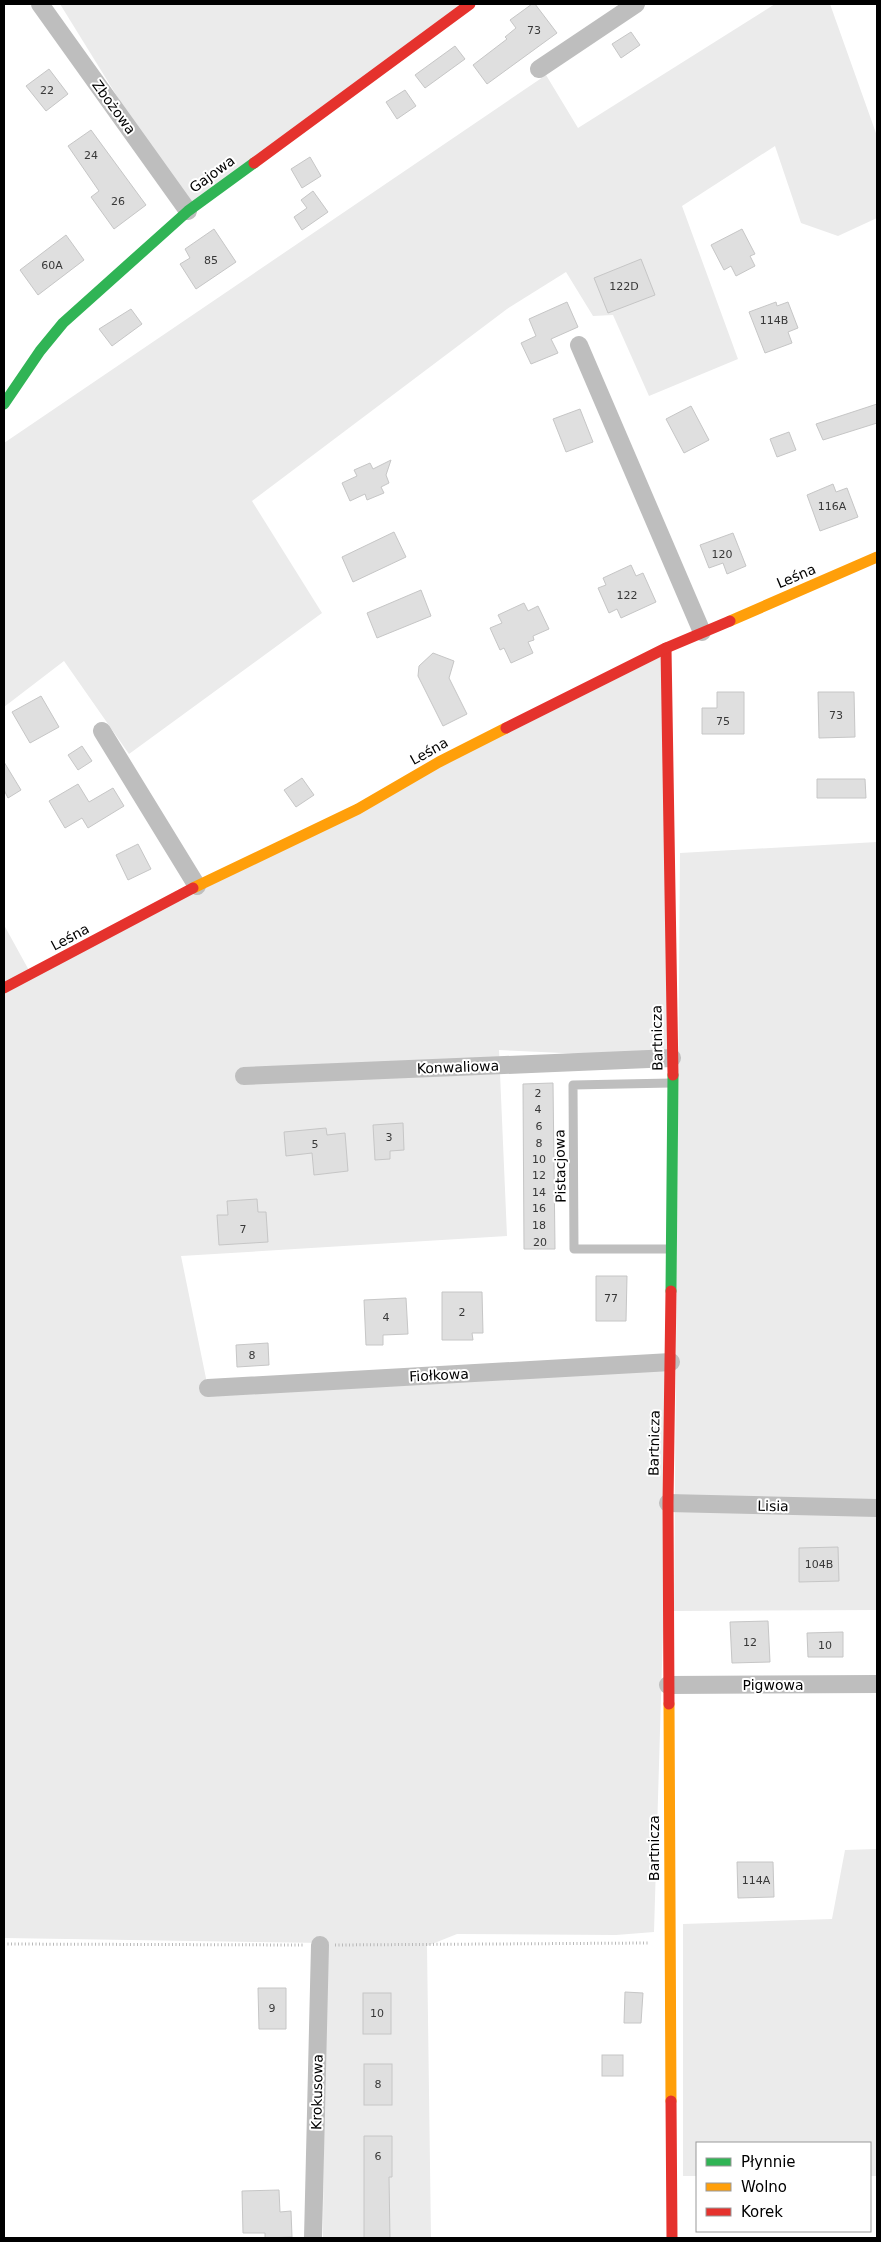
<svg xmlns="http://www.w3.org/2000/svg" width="881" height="2242" viewBox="0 0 881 2242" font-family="'DejaVu Sans',sans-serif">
	<rect width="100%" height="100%" fill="#fff"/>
	<g fill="#ebebeb">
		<path d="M60,4h410l-282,207z"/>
		<path d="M775,4h55l47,132v82l-39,18 -37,-13 -26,-77 -93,60 56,153 -89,37 -36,-81 -20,1 -27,-44 -59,37 -255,192 70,112 -193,141 -65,-93 -60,46v-264l542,-368 32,53z"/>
		<path d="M666,648l6,410 -173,-8 8,186 -326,20 27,132 463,-26 -17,570 -38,3 -159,-1 -30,12 4,292h-108l2,-295 -321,-5v-1013l27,49z"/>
		<path d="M877,842v768l-203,1 6,-758z"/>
		<path d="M877,1849v327h-7v-33h-173v33h-14v-252l149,-5 13,-69z"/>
	</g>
	<g fill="#dfdfdf" stroke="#c6c6c6">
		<path d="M532,4h3l22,29 -70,51 -14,-19 34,-26 -2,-2 11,-9 -6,-8z"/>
		<path d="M631,32l9,13 -19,13 -9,-14z"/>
		<path d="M455,46l10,13 -40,29 -10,-13z"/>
		<path d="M49,69l19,25 -22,17 -20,-25z"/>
		<path d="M405,90l11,16 -19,13 -11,-17z"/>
		<path d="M91,130l55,75 -32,24 -23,-32 8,-6 -31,-45z"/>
		<path d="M310,157l11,19 -19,12 -11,-19z"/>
		<path d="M313,191l15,21 -26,18 -8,-13 13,-9 -6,-8z"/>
		<path d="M214,229l22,33 -40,27 -16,-25 10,-6 -5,-9z"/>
		<path d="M742,229l13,25 -5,2 5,10 -19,10 -5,-10 -7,4 -13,-25z"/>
		<path d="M66,235l18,25 -46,35 -18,-25z"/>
		<path d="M641,259l14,36 -47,18 -14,-35z"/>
		<path d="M567,302l11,25 -27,12 7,14 -27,11 -10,-21 15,-7 -7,-17z"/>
		<path d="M776,302l1,4 11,-4 10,26 -10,4 4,11 -27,10 -16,-41z"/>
		<path d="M131,309l11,15 -30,22 -13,-17z"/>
		<path d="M877,404v19l-54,17 -7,-16z"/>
		<path d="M691,406l18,34 -25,13 -18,-34z"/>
		<path d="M580,409l13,33 -27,10 -13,-33z"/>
		<path d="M789,432l7,18 -19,7 -7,-18z"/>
		<path d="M391,460l-5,15 3,8 -8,4 3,6 -17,7 -2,-6 -15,7 -8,-18 15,-7 -3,-6 16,-7 3,6z"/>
		<path d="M833,484l3,8 11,-4 11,29 -38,14 -13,-36z"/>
		<path d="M394,532l12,25 -53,25 -11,-25z"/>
		<path d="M733,533l13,33 -19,8 -4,-11 -14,5 -9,-23z"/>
		<path d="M631,565l5,11 7,-3 13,29 -35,16 -4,-9 -8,4 -11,-25 8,-3 -3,-7z"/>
		<path d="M421,590l10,26 -54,22 -10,-25z"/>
		<path d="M524,603l4,8 10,-5 11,23 -16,7 1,4 -6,2 5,11 -22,10 -7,-15 -4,2 -10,-22 12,-5 -4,-8z"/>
		<path d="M433,653l21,8 -5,17 18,36 -24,12 -25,-50 1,-10z"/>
		<path d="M717,692h27v42h-42v-26h15z"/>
		<path d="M818,692h36l1,45 -36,1z"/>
		<path d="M41,696l18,31 -29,16 -18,-31z"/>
		<path d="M82,746l10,15 -14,9 -10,-15z"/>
		<path d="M4,762l17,28 -13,8 -4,-8z"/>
		<path d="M302,778l12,17 -18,12 -12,-17z"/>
		<path d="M817,779h48l1,19h-49z"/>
		<path d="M78,784l11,18 24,-14 11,18 -36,22 -6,-10 -17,10 -16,-27z"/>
		<path d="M138,844l13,25 -23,11 -12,-25z"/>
		<path d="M553,1083l2,166h-31l-1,-165z"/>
		<path d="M403,1123l1,27 -14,1v8l-15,1 -2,-35z"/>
		<path d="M326,1128l1,7 18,-2 3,38 -34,4 -2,-22 -26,3 -2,-24z"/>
		<path d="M257,1199l1,13h8l2,30 -49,3 -2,-30h11l-1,-14z"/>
		<path d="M596,1276h31l-1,45h-30z"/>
		<path d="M442,1292h40l1,41h-11l1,7h-31z"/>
		<path d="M406,1298l2,36 -25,1v10h-17l-2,-45z"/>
		<path d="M268,1343l1,22 -32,2 -1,-22z"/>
		<path d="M838,1547l1,34 -40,1v-34z"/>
		<path d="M768,1621l2,41 -38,1 -2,-41z"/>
		<path d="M843,1632v25h-35l-1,-24z"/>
		<path d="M737,1862h36l1,35 -36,1z"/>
		<path d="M258,1988h28v41h-27z"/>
		<path d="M625,1992l18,1 -2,30h-17z"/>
		<rect x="363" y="1993" width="28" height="41"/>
		<rect x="602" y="2055" width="21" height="21"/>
		<rect x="364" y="2064" width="28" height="41"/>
		<path d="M364,2136h28v41h-3l1,61h-26z"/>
		<path d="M279,2190l1,22 11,-1 1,26 -27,1v-5h-22l-1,-42z"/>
	</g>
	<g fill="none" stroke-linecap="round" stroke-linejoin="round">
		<g stroke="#b9b9b9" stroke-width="3" stroke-dasharray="1 2.5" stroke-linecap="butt">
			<path d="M4,1944l300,1"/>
			<path d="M335,1945l314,-2"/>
		</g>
		<path stroke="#bebebe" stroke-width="9" d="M669,1249h-95l-1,-164 98,-2"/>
		<g stroke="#bebebe" stroke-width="18">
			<path d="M40,4l148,207"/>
			<path d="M539,69l97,-65"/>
			<path d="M579,345l123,287"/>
			<path d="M102,731l95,155"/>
			<path d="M244,1076l428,-18"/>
			<path d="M208,1388l463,-26"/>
			<path d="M668,1503l209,5"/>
			<path d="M668,1685l209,-1"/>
			<path d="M313,2238l7,-293"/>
		</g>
		<g stroke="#30b455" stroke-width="11">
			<path d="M4,404l36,-53 23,-28 125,-112 66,-48"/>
			<path d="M671,1291l2,-216"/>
		</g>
		<g stroke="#ff9f0a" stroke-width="11">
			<path d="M730,621l147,-64"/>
			<path d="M193,888l165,-79 81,-47 67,-34"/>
			<path d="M669,1704l2,397"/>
		</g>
		<g stroke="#e5322d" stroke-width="11">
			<path d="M254,163l216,-159"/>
			<path d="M666,648l7,427"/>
			<path d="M506,728l160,-80 64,-27"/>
			<path d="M4,988l189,-100"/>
			<path d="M669,1704l-1,-201 3,-212"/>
			<path d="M671,2101l1,137"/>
		</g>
	</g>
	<g text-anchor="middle" stroke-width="4" stroke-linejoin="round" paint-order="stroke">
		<g font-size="11" fill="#383838">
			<text x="534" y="34">73</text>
			<text x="47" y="94">22</text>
			<text x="91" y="159">24</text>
			<text x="118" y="205">26</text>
			<text x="211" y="264">85</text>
			<text x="52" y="269">60A</text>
			<text x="624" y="290">122D</text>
			<text x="774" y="324">114B</text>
			<text x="832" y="510">116A</text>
			<text x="722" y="558">120</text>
			<text x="627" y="599">122</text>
			<text x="836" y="719">73</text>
			<text x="723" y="725">75</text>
			<text x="538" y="1097">2</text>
			<text x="538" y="1113">4</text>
			<text x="539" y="1130">6</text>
			<text x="389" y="1141">3</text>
			<text x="539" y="1147">8</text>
			<text x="315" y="1148">5</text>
			<text x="539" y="1163">10</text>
			<text x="539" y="1179">12</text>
			<text x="539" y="1196">14</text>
			<text x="539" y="1212">16</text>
			<text x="539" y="1229">18</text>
			<text x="243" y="1233">7</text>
			<text x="540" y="1246">20</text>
			<text x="611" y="1302">77</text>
			<text x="462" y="1316">2</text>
			<text x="386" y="1321">4</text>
			<text x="252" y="1359">8</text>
			<text x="819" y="1568">104B</text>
			<text x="750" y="1646">12</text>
			<text x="825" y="1649">10</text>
			<text x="756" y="1884">114A</text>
			<text x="272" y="2012">9</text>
			<text x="377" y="2017">10</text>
			<text x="378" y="2088">8</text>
			<text x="378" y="2160">6</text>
		</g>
		<g font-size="14" fill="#000" stroke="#fff">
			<text transform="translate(114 107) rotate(54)" y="5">Zbożowa</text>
			<text transform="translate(212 174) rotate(-36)" y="5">Gajowa</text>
			<text transform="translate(796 576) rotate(-23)" y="5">Leśna</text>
			<text transform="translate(429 751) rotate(-29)" y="5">Leśna</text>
			<text transform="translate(70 937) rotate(-28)" y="5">Leśna</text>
			<text transform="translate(657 1038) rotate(-91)" y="5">Bartnicza</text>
			<text transform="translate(458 1067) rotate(-2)" y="5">Konwaliowa</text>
			<text transform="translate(560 1166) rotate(-91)" y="5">Pistacjowa</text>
			<text transform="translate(439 1375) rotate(-3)" y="5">Fiołkowa</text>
			<text transform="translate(654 1443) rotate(-89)" y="5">Bartnicza</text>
			<text transform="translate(773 1506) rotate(1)" y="5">Lisia</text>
			<text x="773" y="1690">Pigwowa</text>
			<text transform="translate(654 1848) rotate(-90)" y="5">Bartnicza</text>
			<text transform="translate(317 2092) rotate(-89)" y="5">Krokusowa</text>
		</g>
	</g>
	<rect width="881" height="2242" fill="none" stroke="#000000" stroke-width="10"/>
	<rect x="696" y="2142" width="175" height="90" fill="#ffffff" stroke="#999999"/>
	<rect x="706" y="2158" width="25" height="8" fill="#30b455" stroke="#999999"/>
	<text x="741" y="2167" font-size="15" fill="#000000">Płynnie</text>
	<rect x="706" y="2183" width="25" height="8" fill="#ff9f0a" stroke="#999999"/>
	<text x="741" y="2192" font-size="15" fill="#000000">Wolno</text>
	<rect x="706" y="2208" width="25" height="8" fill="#e5322d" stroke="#999999"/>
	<text x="741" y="2217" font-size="15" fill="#000000">Korek</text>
</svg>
